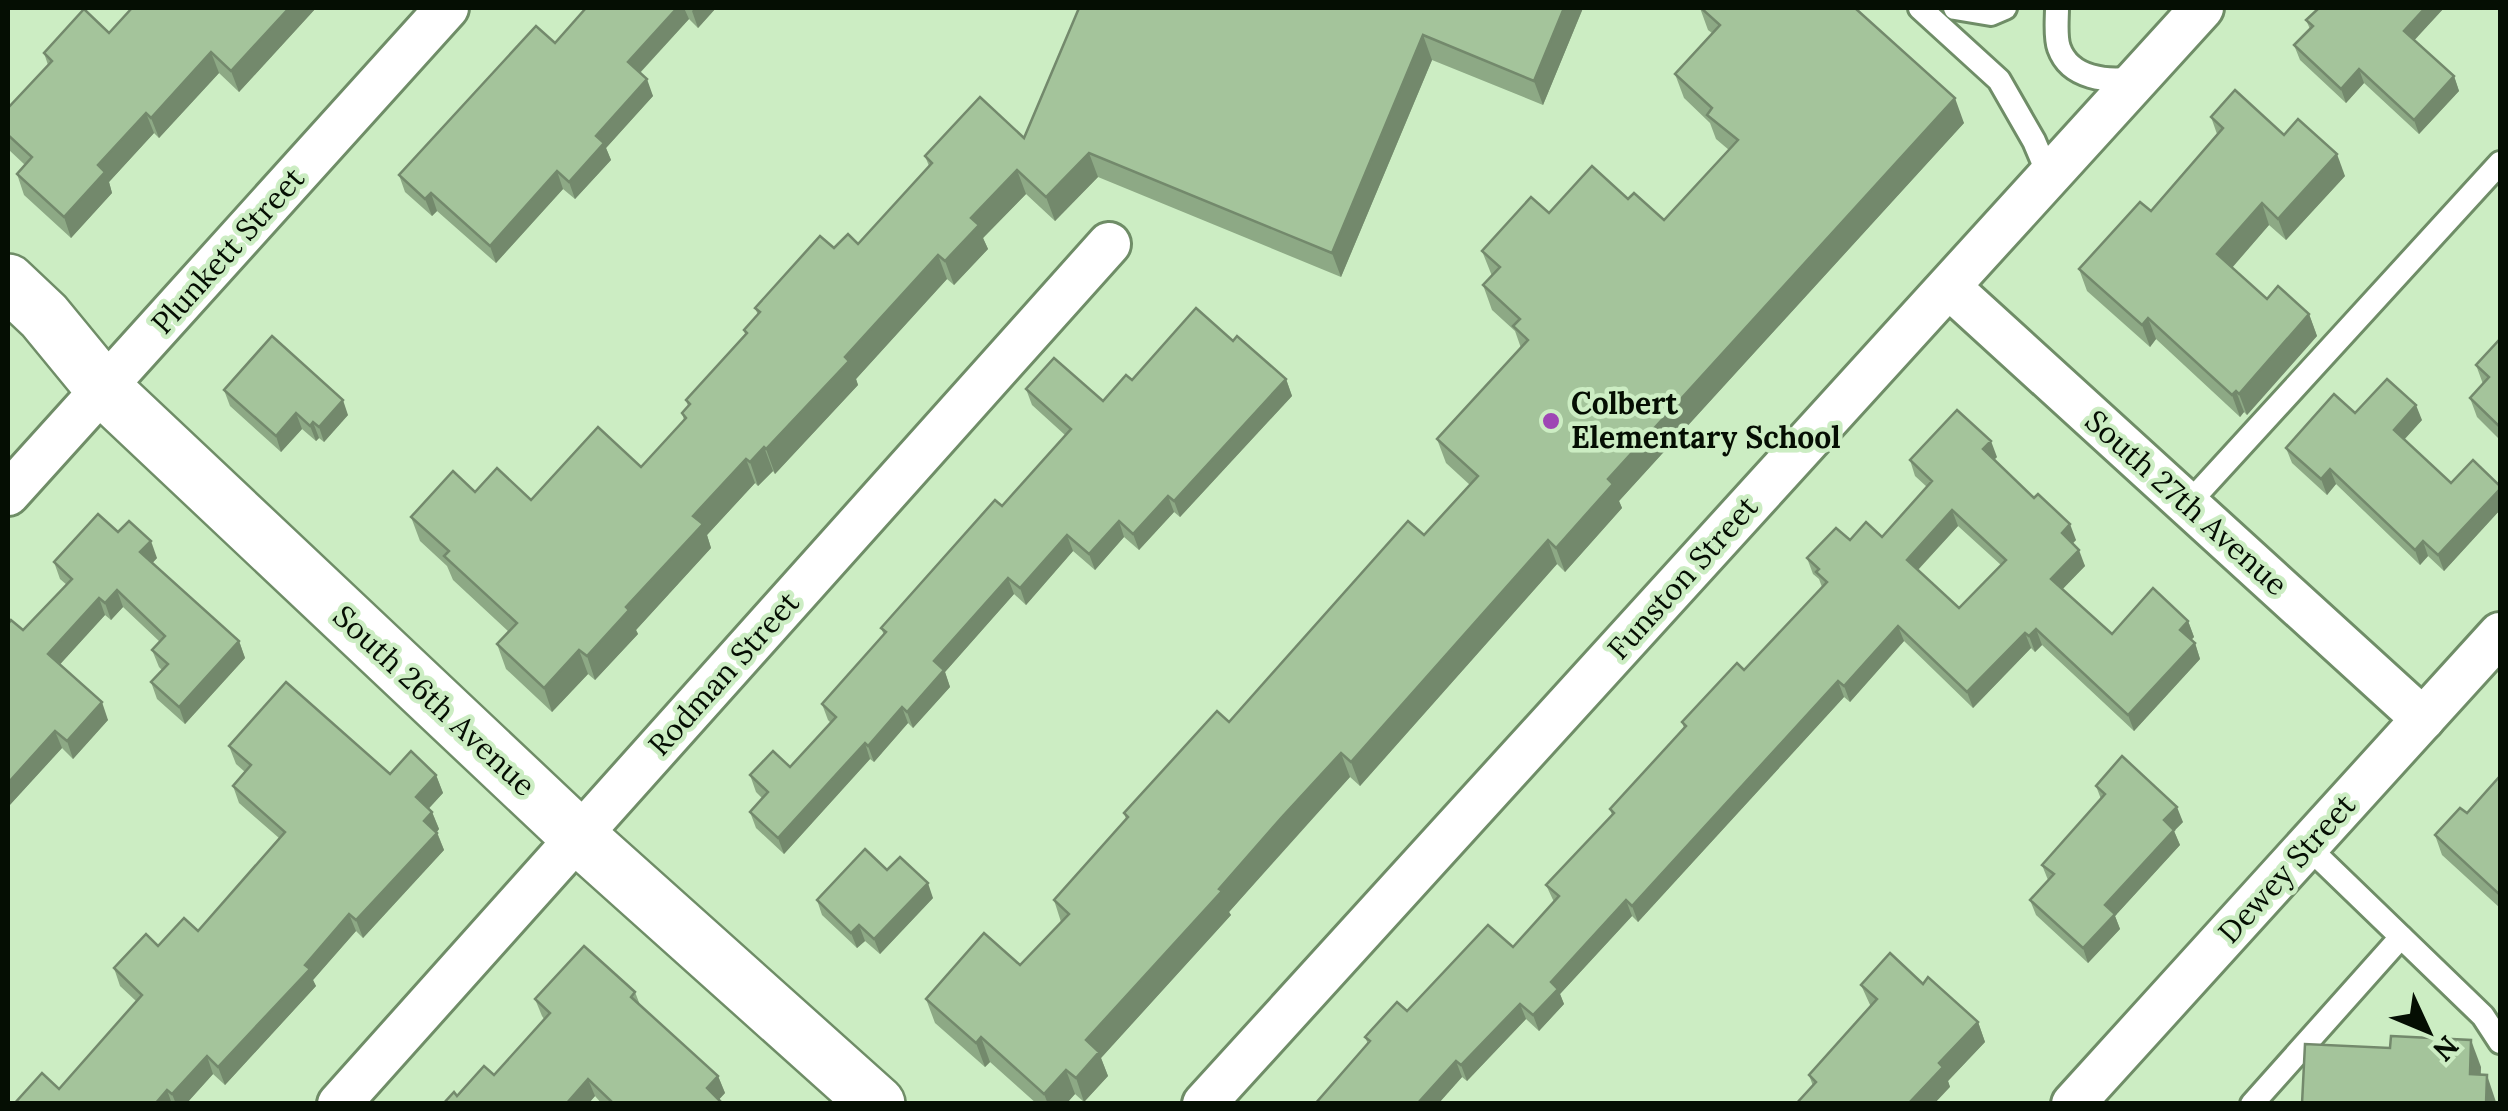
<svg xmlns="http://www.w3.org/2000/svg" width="2508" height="1111" viewBox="0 0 2508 1111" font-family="Lora,serif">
	<rect width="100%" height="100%" fill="#ccedc3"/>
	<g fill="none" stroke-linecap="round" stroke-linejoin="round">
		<defs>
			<g id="lane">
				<path d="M1920,8l79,72 35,61 15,35"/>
				<path d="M1955,8l36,6 14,-6"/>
				<path d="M2057,8c0,11 -2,29 2,40 11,31 49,34 75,30"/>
				<path d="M2188,504l312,-341"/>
				<path d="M2307,846l176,170 17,26"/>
				<path d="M2252,1104l149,-167"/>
			</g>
			<g id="street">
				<path d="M1949,287l474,432"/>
				<path d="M8,494l439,-486"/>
				<path d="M339,1104l770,-860"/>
				<path d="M1204,1104l998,-1096"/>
				<path d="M2073,1104l427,-470"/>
			</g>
			<path id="secondary" d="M8,282l36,34 60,73 474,447 299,268"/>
		</defs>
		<use href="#lane" stroke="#6f8d67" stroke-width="28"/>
		<use href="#street" stroke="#6f8d67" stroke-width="48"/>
		<use href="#secondary" stroke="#6f8d67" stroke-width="60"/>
		<use href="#lane" stroke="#fff" stroke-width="22"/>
		<use href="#street" stroke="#fff" stroke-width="42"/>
		<use href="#secondary" stroke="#fff" stroke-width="55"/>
	</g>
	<g fill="#8da985" fill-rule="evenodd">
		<path d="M316,8l-77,84 -20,-19 -60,65 -5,-5 -45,49 3,11 -41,45 -47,-43 -7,-21 8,-9 -17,-16v-41l40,-43 -4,-12 65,-20z"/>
		<path d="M586,8h130l-18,20 -9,-9 -49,54 13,23 -47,52 5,12 -36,39 -12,-10 -67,74 -59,-52 -5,5 -27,-24 -6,-17 156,-132z"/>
		<path d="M1079,8h504l-40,97 -111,-45 -91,217 -243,-100 -43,44 -29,-27 -43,44 5,11 -34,36 -7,-6 -91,100 2,6 -83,89 -2,-3 -15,15 -3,-3 -48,52 4,13 -75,82 2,4 -43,46 -7,-6 -36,38 -46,-43 -9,-25 12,-12 -56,-52 -6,-14 -27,-25 -9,-24 64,-25 56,8 110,-33 43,-47 -2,-7 6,-7 -2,-6 59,-66 -1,-4 14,-15 -3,-7 79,-60 24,-4 71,-78 -4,-10 99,-18z"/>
		<path d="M1700,8h155l109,115 -345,378 3,7 -57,64 -8,-8 -197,222 -10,-9 -60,65 -61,70 2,3 -130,143 7,18 -24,26 -9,-8 -9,10h-29l-47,-42 -5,5 -50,-44 -9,-24 94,-34 41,-43 -7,-22 72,-81 -2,-6 105,-91 195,-187 46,-50 -24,-22 -9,-24 84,-91 -6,-17 -23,-21 -9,-25 9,-9 -10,-25 67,-38 79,-14 36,21 65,-70 -13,-11 -6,-16 -26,-25 -9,-24 37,-41 -4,-3z"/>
		<path d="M2319,8h125l-30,32 40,36 5,15 -40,43 -55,-51 -18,20 -46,-43 -6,-15 16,-16 -4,-9z"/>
		<path d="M2211,117l73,18 61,41 -59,64 -17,-15 -37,42 35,32 42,15 8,22 -70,79 -3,-3 -4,5 -84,-78 -6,8 -63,-56 -8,-22 72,-58 66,-77z"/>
		<path d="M2500,339v101l-23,-23 -7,-19 13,-14 -7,-19z"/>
		<path d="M1233,341l53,38 6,17 -112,121 -6,-5 -35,38 -15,-13 -29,33 -22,-19 -47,54 -12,-11 -69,78 5,15 -37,41 -5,-5 -34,39 -4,-3 -86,95 -28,-26 -6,-16 12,-14 -6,-6 -6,-17 40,-8 41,-44 -3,-3 -6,-16 62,-69 -3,-7 121,-122 63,-71 -33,-30 -6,-16 77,12 29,-21z"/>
		<path d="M224,390l124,25 -24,27 -5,-4 -3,3 -14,-12 -21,23 -51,-46z"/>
		<path d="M2355,413l67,7 -18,20 47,43 49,3v24l-56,61 -16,-15 -8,9 -84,-81 -9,11 -35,-32 -6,-15z"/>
		<path d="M1997,457l-3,3 82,80 -3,3 12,23 -23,23 50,45 76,-13 6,16 -3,3 4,3 5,16 -66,72 -92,-86 -7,7 -4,-4 -58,60 -69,-67 -54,61 -6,-5 -206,225 -6,-6 -72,78 4,10 -25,27 -13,-12 -59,62 -5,-4 -24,27h-123l53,-60 -3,-7 148,-90 41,-45 -8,-17 66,-70 -2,-6 74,-81 -2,-6 62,-52 78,-83 -3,-8 -6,-5 -6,-16 43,-18 32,-3 45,-50 -12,-11 -5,-16zM1958,526l43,39 -42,43 -41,-38z"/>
		<path d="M118,532l39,26 -5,5 87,78 6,17 -60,66 -28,-25 -6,-17 11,-12 -3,-3 -7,-17 8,-8 -37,-35 -12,13 -6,-5 -45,49 48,56 -35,39 -11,-11 -54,59v-183l15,6 44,-45 -7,-6 -6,-17z"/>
		<path d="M229,746l161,28 46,1 7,18 -15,15 4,4 7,17 -2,3 7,18 -81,88 -7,-7 -43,49 3,6 -91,99 -12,-11 -27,30h-172l45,-15 77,-88 -16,-15 -6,-18 44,-22 40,-15 81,-93 -40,-35 -6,-17 12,-14 -9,-8z"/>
		<path d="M2500,776v132l-58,-53 -7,-20 32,-22z"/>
		<path d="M2096,786l87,36 -9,9 6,14 -65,71 5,13 -32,34 -52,-48 -6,-15 18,-20 -6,-15 59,-66z"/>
		<path d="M887,870l46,28 -53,56 -15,-13 -8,7 -35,-33 -5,-15z"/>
		<path d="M1923,984l55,38 7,20 -37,39 2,6 -137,-1 -4,-11 62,-68 -10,-22z"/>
		<path d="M635,992l5,13 78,71 7,17 -6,6 4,5h-121l-7,-8 -7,8h-145l51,-29 50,-56 -2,-3 -7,-17z"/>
	</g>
	<g fill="#73896c">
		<path d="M289,8h27l-77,84 -8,-21z"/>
		<path d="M677,8h7l5,11 -55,60 -6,-17z"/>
		<path d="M695,8h21l-18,20 -6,-17z"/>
		<path d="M1564,8h19l-40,97 -9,-24z"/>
		<path d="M2425,8h19l-34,37 -6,-14z"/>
		<path d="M1423,35l9,25 -91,217 -9,-24z"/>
		<path d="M211,52l8,21 -60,65 -8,-20z"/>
		<path d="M2359,69l5,14 -18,20 -5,-14z"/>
		<path d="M2454,76l5,15 -40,43 -5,-14z"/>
		<path d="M647,79l6,17 -47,52 5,12 -36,39 -6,-17 27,-46z"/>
		<path d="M1955,98l9,25 -345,378 3,7 -57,64 -9,-24 52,-69z"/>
		<path d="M146,113l8,20 -45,49 3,11 -41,45 -7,-21 34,-52z"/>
		<path d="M1089,153l9,24 -43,44 -9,-24z"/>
		<path d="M2337,154l8,22 -59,64 -8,-21z"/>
		<path d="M1017,170l9,24 -43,44 5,11 -34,36 -9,-24 26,-43z"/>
		<path d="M557,171l6,18 -67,74 -6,-17z"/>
		<path d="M431,193l6,18 -5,5 -7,-17z"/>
		<path d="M2262,203l7,22 -44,51 -8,-22z"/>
		<path d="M938,255l9,24 -91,100 2,6 -83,89 -9,-25 79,-92z"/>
		<path d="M2309,314l8,22 -70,79 -8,-21z"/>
		<path d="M2148,318l8,21 -6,8 -8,-22z"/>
		<path d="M1286,379l6,17 -112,121 -6,-16z"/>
		<path d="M2236,391l8,21 -4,5 -8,-22z"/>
		<path d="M343,400l5,15 -24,27 -5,-15z"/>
		<path d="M2416,405l6,15 -23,25 -5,-15z"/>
		<path d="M296,413l6,16 -21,23 -5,-16z"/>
		<path d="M313,422l6,16 -3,3 -6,-15z"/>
		<path d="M1991,441l6,16 -9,8 -5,-16z"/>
		<path d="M764,447l9,24 -15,15 -8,-24z"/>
		<path d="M746,459l9,24 -48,52 4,13 -75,82 2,4 -43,46 -8,-24 39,-49 67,-91z"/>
		<path d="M2330,469l6,15 -9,11 -6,-16z"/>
		<path d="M2500,489v21l-56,61 -6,-16z"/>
		<path d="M1168,496l6,16 -35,38 -6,-16z"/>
		<path d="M1952,510l6,16 -45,49 -6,-15z"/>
		<path d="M1119,521l5,16 -29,33 -6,-16z"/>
		<path d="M2070,524l6,16 -9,9 -5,-16z"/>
		<path d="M1067,535l6,16 -47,54 -6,-17z"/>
		<path d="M1548,540l9,24 -197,222 -9,-24z"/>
		<path d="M151,541l6,17 -10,11 -7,-17z"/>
		<path d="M2423,541l5,15 -8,9 -5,-15z"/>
		<path d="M2079,550l6,16 -28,29 -6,-16z"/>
		<path d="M1008,578l6,16 -69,78 5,15 -37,41 -6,-16 27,-51z"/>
		<path d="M117,590l6,17 -12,13 -6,-17z"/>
		<path d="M99,598l6,17 -51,56 -6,-17z"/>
		<path d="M2188,621l6,16 -8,8 -6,-15z"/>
		<path d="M1898,626l6,15 -54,61 -6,-16z"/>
		<path d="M2036,629l6,16 -7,7 -6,-16z"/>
		<path d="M2025,633l6,15 -58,60 -6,-16z"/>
		<path d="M239,641l6,17 -60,66 -6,-17z"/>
		<path d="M2195,643l5,16 -66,72 -6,-16z"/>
		<path d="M579,650l9,24 -36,38 -8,-24z"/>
		<path d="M1838,681l6,16 -206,225 -6,-16z"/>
		<path d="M102,702l6,18 -35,39 -6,-18z"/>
		<path d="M902,707l6,16 -34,39 -6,-16z"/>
		<path d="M55,731l7,17 -54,59v-24z"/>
		<path d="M865,743l5,16 -86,95 -6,-16z"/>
		<path d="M1341,753l9,24 -121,135 2,3 -130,143 7,18 -24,26 -8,-24 10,-38 196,-223z"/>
		<path d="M436,775l7,18 -20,22 -7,-18z"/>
		<path d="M2177,807l6,15 -9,9 6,14 -65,71 5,13 -32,34 -5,-15 22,-43 59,-85z"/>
		<path d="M432,812l7,17 -8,10 -7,-18z"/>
		<path d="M437,833l7,17 -81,88 -7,-18z"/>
		<path d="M928,883l5,15 -53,56 -6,-15z"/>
		<path d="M1626,900l6,16 -72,78 4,10 -25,27 -6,-16 18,-33z"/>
		<path d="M349,914l7,17 -43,49 3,6 -91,99 -7,-18z"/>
		<path d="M859,925l6,16 -8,7 -6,-15z"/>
		<path d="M1520,1004l6,15 -59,62 -6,-16z"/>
		<path d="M1978,1022l7,20 -37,39 2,6 -16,17h-26l31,-41z"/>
		<path d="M981,1037l9,25 -5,5 -9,-24z"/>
		<path d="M2471,1040l10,27 -1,34 -10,-27z"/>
		<path d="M207,1056l6,18 -27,30h-10l-4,-10z"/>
		<path d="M1456,1061l6,16 -24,27h-21z"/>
		<path d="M1066,1070l9,24 -9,10h-18l-4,-10z"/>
		<path d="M2487,1075l9,27v2h-10z"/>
		<path d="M718,1076l7,17 -10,11 -8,-16z"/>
		<path d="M588,1079l7,17 -7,8h-22z"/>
		<path d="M167,1090l5,14h-17z"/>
	</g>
	<g fill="#a4c49b" stroke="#73896c" stroke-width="2.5" fill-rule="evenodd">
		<path d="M132,8h157l-58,63 -20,-19 -60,66 -5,-5 -48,52 7,7 -41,45 -47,-43 15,-17 -24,-22v-27l44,-47 -8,-8 40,-44 25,24z"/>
		<path d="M586,8h91l-49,54 19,17 -51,57 8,7 -35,39 -12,-11 -67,75 -59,-53 -6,6 -26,-24 137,-149 19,17z"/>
		<path d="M1079,8h485l-30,73 -111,-46 -91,218 -243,-100 -43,44 -29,-27 -46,48 8,7 -34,36 -7,-6 -93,102 4,4 -83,88 -2,-2 -14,15 -4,-3 -53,57 10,8 -77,83 3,3 -42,46 -8,-6 -35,38 -47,-44 20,-21 -73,-67 5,-5 -38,-34 42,-46 22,21 22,-24 34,32 67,-73 43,40 45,-49 -4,-5 8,-9 -4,-4 61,-67 -3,-3 16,-18 -5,-4 65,-72 14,12 14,-14 10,10 74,-81 -7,-7 55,-59 44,41z"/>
		<path d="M1701,8h154l100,90 -347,381 5,5 -57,64 -8,-8 -197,222 -10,-9 -59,64 -63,72 3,2 -136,149 13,12 -23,26 -10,-8 -22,24 -63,-57 -5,6 -50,-44 58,-66 36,32 49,-51 -15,-14 74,-83 -4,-4 93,-102 12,11 179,-201 16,14 54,-59 -41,-37 91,-99 -15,-14 7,-7 -37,-34 17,-18 -18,-16 49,-54 18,16 43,-47 36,33 6,-6 30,27 74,-80 -31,-25 5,-7 -37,-34 45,-49z"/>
		<path d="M2319,8h106l-21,23 50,45 -40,44 -55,-51 -18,20 -47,-44 19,-19 -7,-6z"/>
		<path d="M2235,90l49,45 14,-16 39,35 -59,65 -16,-16 -45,51 50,45 11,-13 31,28 -70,80 -3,-3 -4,4 -84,-77 -6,7 -63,-56 61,-67 11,9 72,-83 -12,-11z"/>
		<path d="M1196,308l37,33 4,-5 49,43 -112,122 -6,-5 -35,38 -14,-13 -30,33 -22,-19 -47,53 -12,-10 -74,83 10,9 -37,42 -5,-5 -34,39 -3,-3 -87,95 -28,-26 18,-20 -18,-17 23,-24 17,16 46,-50 -14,-13 64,-72 -5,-4 114,-128 7,6 69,-77 -45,-40 28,-31 49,43 23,-26 6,5z"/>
		<path d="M272,336l71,64 -24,27 -6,-5 -3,4 -14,-13 -20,23 -52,-46z"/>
		<path d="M2500,339v88l-30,-29 19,-21 -13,-12z"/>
		<path d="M2387,379l29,26 -22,25 57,53 22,-23 27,26v3l-62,66 -15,-14 -8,9 -85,-81 -9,10 -35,-31 48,-54 21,19z"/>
		<path d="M1957,410l34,31 -8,8 51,49 4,-4 32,30 -8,9 17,17 -28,29 61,55 41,-46 35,33 -8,9 15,13 -67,72 -92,-86 -7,7 -4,-3 -58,59 -69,-66 -54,60 -6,-5 -206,225 -6,-6 -75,82 7,7 -25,26 -13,-11 -59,61 -5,-4 -39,43h-102l55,-63 -5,-4 32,-35 10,9 81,-86 25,22 46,-51 -13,-11 68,-72 -4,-4 76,-83 -4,-4 55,-59 7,7 83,-88 -11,-10 3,-3 -12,-11 29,-30 14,12 16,-18 16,15 50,-56 -22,-21zM1952,510l54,50 -47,48 -52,-48z"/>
		<path d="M98,514l20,18 11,-11 22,20 -11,11 99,89 -60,66 -28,-25 17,-18 -16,-14 13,-14 -48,-46 -12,13 -6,-5 -51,56 54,48 -35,39 -12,-10 -47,52v-159l3,-4 12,10 49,-51 -18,-17z"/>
		<path d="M286,682l104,92 21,-23 25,24 -20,22 16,15 -8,9 13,12 -81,87 -7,-6 -44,51 5,4 -92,98 -11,-11 -35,38 -5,-4 -12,14h-141l28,-31 17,16 83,-94 -28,-27 32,-34 12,12 26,-28 14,13 87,-99 -52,-46 18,-21 -22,-19z"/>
		<path d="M2122,756l55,51 -13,13 10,10 -69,75 10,9 -32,34 -53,-48 24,-26 -12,-9 63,-71 -9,-8z"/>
		<path d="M2500,776v119l-65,-60 25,-27 7,5z"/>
		<path d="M865,849l22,21 13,-13 28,26 -54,56 -15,-14 -8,8 -34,-33z"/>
		<path d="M584,946l51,46 -4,5 87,79 -11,12 16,16h-109l-26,-25 -22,25h-123l11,-12 3,4 27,-30 10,9 56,-62 -15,-14z"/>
		<path d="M1890,953l33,31 5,-7 50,45 -39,41 4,4 -35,37h-112l20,-22 -7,-7 68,-76 -16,-14z"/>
		<path d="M2391,1036l80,4 -1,34 17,1 -1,29h-184l3,-60 85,4z"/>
	</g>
	<circle fill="#9e47b4" stroke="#ccedc3" stroke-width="4" cx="1551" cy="421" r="10"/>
	<g text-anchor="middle" stroke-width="9" stroke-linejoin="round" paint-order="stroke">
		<g font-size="30" fill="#050e03" stroke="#ccedc3">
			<text transform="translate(228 251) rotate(-48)" y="10">Plunkett Street</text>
			<text transform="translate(2186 503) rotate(42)" y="10">South 27th Avenue</text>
			<text transform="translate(1683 578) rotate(-48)" y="10">Funston Street</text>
			<text transform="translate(724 674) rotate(-48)" y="10">Rodman Street</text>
			<text transform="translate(434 701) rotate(43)" y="10">South 26th Avenue</text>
			<text transform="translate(2287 869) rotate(-48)" y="10">Dewey Street</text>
		</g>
		<g font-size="30" font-weight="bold" fill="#050e03" stroke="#ccedc3" text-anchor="start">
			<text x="1571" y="414">Colbert<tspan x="1571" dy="34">Elementary School</tspan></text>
		</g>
	</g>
	<rect width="2508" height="1111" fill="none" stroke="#050e03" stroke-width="20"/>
	<g transform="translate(2428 1031) rotate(134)" stroke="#ccedc3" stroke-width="8" paint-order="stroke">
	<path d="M0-8L18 38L0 25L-18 38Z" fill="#050e03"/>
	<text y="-15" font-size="28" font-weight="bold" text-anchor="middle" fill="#050e03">N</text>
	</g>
</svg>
